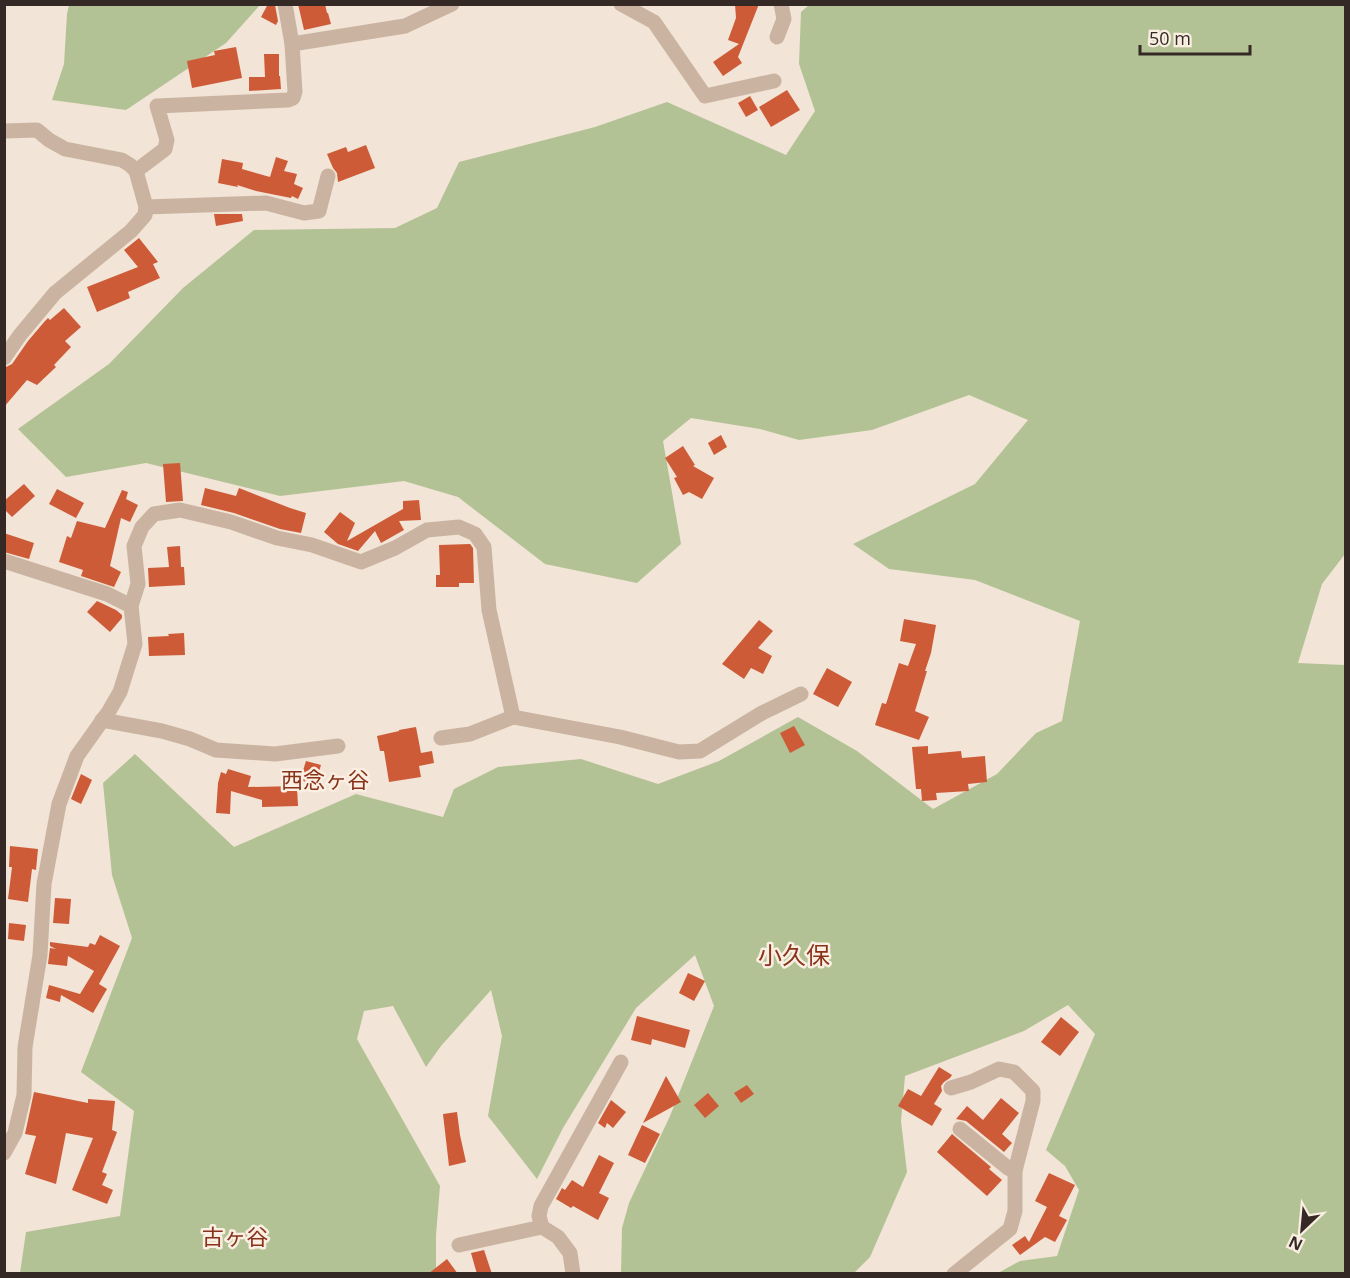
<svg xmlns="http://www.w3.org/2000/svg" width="1350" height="1278" viewBox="0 0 1350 1278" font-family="'Open Sans','Noto Sans JP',sans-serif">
	<rect width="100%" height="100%" fill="#f2e4d6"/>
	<g fill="#b3c295">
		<path d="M69,5h191l-34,38 -100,67 -74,-10 12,-36 3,-50z"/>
		<path d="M809,5h536v549l-23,30 -24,79 47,2v608h-347l22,-12 37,-5 22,-66 -14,-24 -19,-16 49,-116 -27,-29 -44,26 -119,45 -4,45 6,51 -37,85 -16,16h-233l1,-45 7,-25 41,-87 44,-110 -19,-51 -59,53 -73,120 -26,51 -49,-63 14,-80 -11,-46 -50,56 -15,21 -33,-61 -29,5 -7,28 83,147 -4,49v38h-416l6,-41 94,-16 14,-105 -53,-39 51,-134 -20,-63 -9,-92 32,-29 99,93 122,-53 87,23 11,-28 44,-22 83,-8 77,25 61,-23 79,-44 59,34 76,58 64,-35 39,-41 26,-12 18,-100 -105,-41 -86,-11 -36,-25 122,-60 53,-64 -59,-25 -97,35 -73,10 -39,-11 -69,-11 -28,23 18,103 -44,39 -92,-19 -87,-67 -54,-16 -124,15 -134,-33 -80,14 -48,-48 91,-65 74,-76 71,-58 141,-2 42,-20 22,-46 136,-35 72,-25 119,53 29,-44 -16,-47 2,-52z"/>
	</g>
	<g fill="#ce5b38">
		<path d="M268,4l7,1 3,16 -2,4 -15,-8z"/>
		<path d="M298,4h27l2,9h1l3,11 -27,6z"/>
		<path d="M735,4h24l-21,53 4,6 -19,13 -10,-14 26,-18 -11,-4 8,-22z"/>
		<path d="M236,47l6,31 -50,10 -5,-27 28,-6 -1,-4z"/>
		<path d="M264,54h15v22h1l1,13 -32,2v-14h16z"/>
		<path d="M787,90l13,20 -29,17 -12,-20z"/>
		<path d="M750,96l8,14 -12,7 -8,-14z"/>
		<path d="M366,145l9,23 -37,14 -1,-9 -4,-5 -6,-14 19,-7 2,5z"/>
		<path d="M276,157l12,4 -4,10 13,3 -3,10 9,4 -5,11 -6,-3 -1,2 -35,-7 -19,-6 1,2 -20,-4 4,-24 21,4 -1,6 28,8z"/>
		<path d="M214,214h28l1,7 -27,5z"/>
		<path d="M139,238l19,24 -5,2 7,14 -32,14 2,6 -33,14 -10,-25 51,-20 -14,-17z"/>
		<path d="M64,308l17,19 -16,14 6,6 -17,18 2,2 -19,18 -10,-5 -23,27v-39l8,-4 16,-23 17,-20 3,-3 2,2z"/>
		<path d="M721,435l6,12 -13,8 -6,-12z"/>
		<path d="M683,446l12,19 -2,1 21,12 -12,21 -13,-7 -6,3 -9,-17 3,-1 -12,-19z"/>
		<path d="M180,463l3,38 -17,1 -3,-38z"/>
		<path d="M24,484l11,12 -23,21 -8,-8v-8z"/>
		<path d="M205,488l31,8 3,-8 51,20 16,5 -5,20 -21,-4 -46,-16 -33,-8z"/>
		<path d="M57,489l27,14 -8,15 -27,-14z"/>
		<path d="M122,490l6,2 -2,7 12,6 -8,17 -9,-4 -11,48 11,6 -7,15 -33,-11 2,-6 -24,-8 8,-26 4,2 6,-17 28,7z"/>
		<path d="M419,500l2,20 -22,1 5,9 -23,13 -6,-12 -17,20 -20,-7 -14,-12 16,-20 15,11 -8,18 56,-32v-8z"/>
		<path d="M4,533l30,10 -5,16 -25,-7z"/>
		<path d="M470,544l3,4 1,35h-15v4h-23v-12h4l-1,-30z"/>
		<path d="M180,546l1,21h3l1,18 -36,2 -1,-19 21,-1 -2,-20z"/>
		<path d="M97,601l19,9 6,5v3l-12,14 -23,-20z"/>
		<path d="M904,619l32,6 -5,28 -6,18h2l-12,40 14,6 -10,23 -44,-15 7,-22 4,1 13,-41 9,3 8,-22 -16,-3z"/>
		<path d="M759,620l14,11 -15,17 14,8 -9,18 -12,-6 -7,11 -22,-15z"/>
		<path d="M184,633l1,22 -36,1 -1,-19 21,-1 -1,-2z"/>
		<path d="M827,668l25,14 -14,25 -25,-13z"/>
		<path d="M794,726l11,19 -15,8 -10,-20z"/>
		<path d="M416,727l5,26 11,-2 2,12 -15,3 2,11 -32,5 -5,-31h-4l-3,-15 22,-5v-1z"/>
		<path d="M928,746v8l33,-3 1,7 23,-2 2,26 -19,2 1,7 -33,2 1,7 -15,1 -1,-12h-5l-4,-42z"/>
		<path d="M306,761l15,4 -6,20 -15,-5z"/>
		<path d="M228,769l23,7 -3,11 49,-1 1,20 -36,1v-7l-31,-9 -1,23 -14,-1 2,-30 3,-11 5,2z"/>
		<path d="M81,774l11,6 -11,24 -10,-5z"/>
		<path d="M10,846l28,3 -2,21 -4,-1 -4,33 -20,-3 4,-32h-3z"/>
		<path d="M55,898l16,1 -2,25 -16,-1z"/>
		<path d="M9,923l17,2 -2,16 -16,-2z"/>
		<path d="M100,935l20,11 -21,38 8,5 -14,24 -32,-18 -1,7 -14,-4 3,-13 31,9 14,-23 -26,-15 -1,10 -19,-2 2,-16 6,1 -6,-3v-4l38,5 2,-4 5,2z"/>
		<path d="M688,973l17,8 -11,20 -15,-8z"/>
		<path d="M637,1016l53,14 -5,18 -33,-9 -1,6 -20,-5z"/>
		<path d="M1061,1017l18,15 -19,24 -19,-14z"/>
		<path d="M939,1067l13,8 -2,3 -6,4 -3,4 1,5 -8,13 8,5 -10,17 -34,-20 10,-17 13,7z"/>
		<path d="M666,1076l15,26 -38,21z"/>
		<path d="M747,1085l7,9 -13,9 -7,-10z"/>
		<path d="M34,1092l54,11v-4l27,2 -3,29 5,2 -15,40 5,2 -5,11 11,5 -6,14 -35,-14 21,-52 -27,-5 -10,51 -31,-10 11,-38 -11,-2z"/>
		<path d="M708,1093l11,13 -14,12 -11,-13z"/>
		<path d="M1001,1098l18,15 -17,21 10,9 -8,9 -38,-31 -10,-2 11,-13 16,14z"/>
		<path d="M611,1100l15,12 -13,16 -6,-5 -2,5 -7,-5z"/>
		<path d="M457,1112l3,23 6,27 -17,4 -6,-52z"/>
		<path d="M642,1125l18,9 -15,29 -17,-8z"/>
		<path d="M952,1134l39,33 -2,2 13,11 -15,16 -50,-44z"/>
		<path d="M599,1155l15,8 -15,30 10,5 -11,22 -25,-14 -2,2 -15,-9 6,-11 3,2 7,-10 11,7z"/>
		<path d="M1049,1173l26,12 -16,31 8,4 -12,22 -10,-5 -25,18 -8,-10 13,-9 4,6 18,-35 -12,-6z"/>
		<path d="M484,1250l8,24h-15l-6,-21z"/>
		<path d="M447,1259l11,15h-30z"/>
	</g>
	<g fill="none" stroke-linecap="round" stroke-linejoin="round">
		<g stroke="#cab4a1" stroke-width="15">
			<path d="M621,4l33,18 51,74 69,-15"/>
			<path d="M777,37l7,-18 -3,-15"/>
			<path d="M292,44l113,-18 47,-22"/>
			<path d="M4,131l33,-1 12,10 16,9 57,11 8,5 6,6 10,36 -1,8 -14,16 -76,62 -35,42 -16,23"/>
			<path d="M136,171l29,-22 2,-9 -10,-34 131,-6 5,-2 2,-6 -3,-48 -7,-40"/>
			<path d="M146,207l120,-4 38,10 15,-2 9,-35"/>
			<path d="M4,561l103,33 24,12 4,38 -15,48 -11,19 -32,45 -18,48 -15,80 -4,71 -15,92 -1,48 -9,38 -11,20"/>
			<path d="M131,606l7,-22 -4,-38 8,-19 12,-13 26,-4 51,12 46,16 35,7 49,17 34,-14 32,-18 32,-3 16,7 9,13 5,63 24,107"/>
			<path d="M102,720l60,11 28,8 26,11 59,4 63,-8"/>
			<path d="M441,738l29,-4 43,-17 107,20 59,15 21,-1 62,-38 39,-19"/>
			<path d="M951,1088l20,-6 28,-13 15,3 19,19v10l-18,70v40l-5,18 -56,45"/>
			<path d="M960,1129l48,39 7,3"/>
			<path d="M459,1245l83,-18"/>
			<path d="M573,1274l-3,-21 -12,-16 -16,-10 -3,-11 2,-10 80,-144"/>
		</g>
	</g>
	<g text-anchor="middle" stroke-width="5" stroke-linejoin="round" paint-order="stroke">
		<g font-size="22" fill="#883219" stroke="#faefe2">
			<text x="325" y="788">西念ヶ谷</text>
			<text x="235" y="1245">古ヶ谷</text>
		</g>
		<g font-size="24" fill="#883219" stroke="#faefe2">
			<text x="794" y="964">小久保</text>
		</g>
	</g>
	<rect width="1350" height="1278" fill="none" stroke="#342925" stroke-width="12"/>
	<g transform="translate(1302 1230) rotate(206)" stroke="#faefe2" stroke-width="4.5" paint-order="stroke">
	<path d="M0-4.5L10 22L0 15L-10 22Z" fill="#342925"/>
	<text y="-9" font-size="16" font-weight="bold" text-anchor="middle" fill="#342925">N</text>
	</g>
	<path d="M1140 45v9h110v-9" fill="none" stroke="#342925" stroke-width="3"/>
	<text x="1149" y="45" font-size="18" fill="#342925" stroke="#faefe2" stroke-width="4.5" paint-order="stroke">50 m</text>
</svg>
